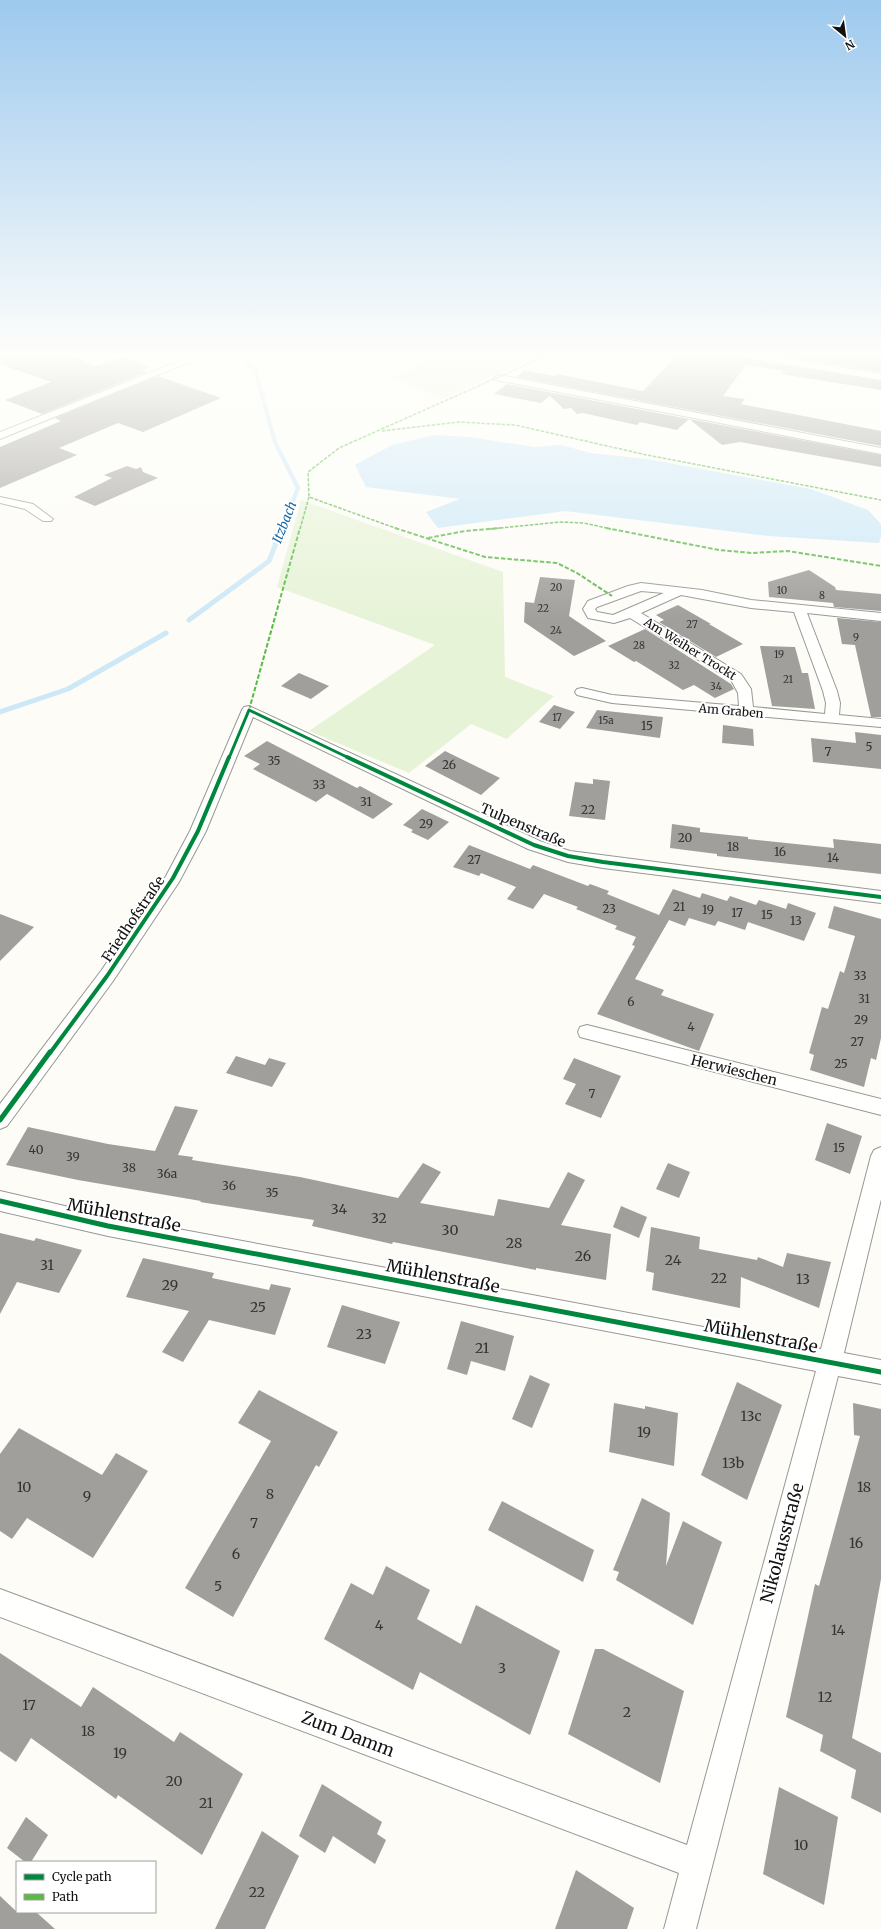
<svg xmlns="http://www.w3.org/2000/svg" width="881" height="1929" viewBox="0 0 881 1929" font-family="Merriweather,serif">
	<rect width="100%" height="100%" fill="#fdfcf7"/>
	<g fill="#e7f3d7">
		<path d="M451,351h98l-107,48 -49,-22z"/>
		<path d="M301,500l202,72 2,105 49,19 -47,43 -36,-15 -62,49 -100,-42 126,-86 -158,-58z"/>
	</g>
	<path fill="#cde8f7" d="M434,435l36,2 64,10 28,-2 28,8 57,6 164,30 57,21 13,14v12l-2,7 -110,-7 -204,-25 -127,17 -12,-16 34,-13 -94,-12 -11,-22 37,-20z"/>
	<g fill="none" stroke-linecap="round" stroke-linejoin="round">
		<path stroke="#cde8f7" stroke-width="4" d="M237,351l18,19 20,72 23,46 -16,41"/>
		<g stroke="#cde8f7" stroke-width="5">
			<path d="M189,620l80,-59 13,-33"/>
			<path d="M0,712l68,-23 98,-56"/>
		</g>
	</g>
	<g fill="#a19f9c">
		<path d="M0,351h60l35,15 28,-10 27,11 -9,3 6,2 -105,42 -37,-14 46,-18 -51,-18z"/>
		<path d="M681,351h39l5,4 156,26v9l-100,-16 3,-3 -38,-6 -23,31 22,3 -4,5 140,27v15l-365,-69 9,-7 30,6 2,-2 86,17z"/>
		<path d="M752,351h66l40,6 3,-6 20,5v16z"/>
		<path d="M158,376l63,22 -78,34 -25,-9 -59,25 18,7 -77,33v-41l61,-26 -6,-3z"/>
		<path d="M507,384l182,35 -12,11 -37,-8 -3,3 -54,-12 -6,1 -6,-6 -7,1 -14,-13 -9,7 -47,-9z"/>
		<path d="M689,419l192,36v12l-141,-25 -18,3z"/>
		<path d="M127,466l9,3 5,-2 2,5 15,6 -63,28 -21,-9 38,-19 -8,-3z"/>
		<path d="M809,570l26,17 1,3 45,4v17l-47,-4 -1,-4 -64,-6 -1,-15z"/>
		<path d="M540,577l35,3 -6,36 37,25 -32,15 -50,-34 1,-20 9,1z"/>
		<path d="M678,605l33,19h-2l34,20 -27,13 -57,-35 5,-2 -8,-5z"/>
		<path d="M837,618l44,4v95h-10l-16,-72 -13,-1z"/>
		<path d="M645,629l86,55 3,5 -19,9 -21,-13 -11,5 -47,-29 -2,1 -26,-16z"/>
		<path d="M760,646l35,1 7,26h6l7,36 -43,-3z"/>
		<path d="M299,673l30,13 -18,13 -30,-13z"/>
		<path d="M554,705l21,7 -15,17 -21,-7z"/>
		<path d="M597,710l66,7 -3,21 -74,-10z"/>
		<path d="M723,725l30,4 1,17 -32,-3z"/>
		<path d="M855,732l26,3v34l-68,-7 -2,-24 45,5z"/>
		<path d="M267,741l90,47 3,-2 33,18 -20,15 -46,-25 -11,8 -63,-33 7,-5 -16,-8z"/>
		<path d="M445,751l55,27 -19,17 -56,-29z"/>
		<path d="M593,779l17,2 -5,39 -36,-4 6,-34 18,2z"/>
		<path d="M422,809l27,13 -21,18 -17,-8 2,-2 -10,-5z"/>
		<path d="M672,824l28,4v4l48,5v2l86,9 -1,-9 48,5v30l-164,-18v-2l-47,-6z"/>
		<path d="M469,845l61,24 3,-4 55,21 2,-2 19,7 -2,3 52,21 14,-26 27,9 2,-5 25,8 3,-5 26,9 3,-5 27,9 2,-6 28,10 -12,28 -56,-19 -3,8 -27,-9 -3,5 -26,-8 -4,8 -16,-6 -34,59 29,11 -3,5 53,19 -15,37 -102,-37 38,-68 -3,-1 4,-8 -21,-8 2,-3 -41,-17 2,-2 -34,-13 -11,15 -26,-10 9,-12 -35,-14 -2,3 -26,-9z"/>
		<path d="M834,906l47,13v119l-5,22 -5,-2 -7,29 -54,-17 4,-15 -5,-2 13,-46 6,2 12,-38 4,2 11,-37 -27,-8z"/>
		<path d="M0,914l34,13 -34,34z"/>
		<path d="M236,1056l29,9 4,-7 17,5 -14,24 -46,-14z"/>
		<path d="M574,1058l47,18 -20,42 -36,-14 11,-20 -13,-5z"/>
		<path d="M175,1106l23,4 -20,45 15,2 -1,3 108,17 98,21 25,-35 18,9 -21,31 74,13 4,-17 51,9 19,-36 17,8 -24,45 50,9 -5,46 -70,-12v2l-143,-28 -1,2 -80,-18 2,-6 -114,-18 1,-1 -123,-21 -72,-15 22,-38 80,17 47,7z"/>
		<path d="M827,1123l35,13 -12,38 -35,-14z"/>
		<path d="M668,1163l22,9 -11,26 -23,-9z"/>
		<path d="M621,1206l26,11 -8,21 -26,-11z"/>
		<path d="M651,1227l49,10 -1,12 58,11 1,-3 25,10 4,-14 44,9 -12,46 -78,-31 -1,31 -88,-18 2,-17 -8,-2z"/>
		<path d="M0,1233l34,8 2,-3 46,12 -23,43 -42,-11 -17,32z"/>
		<path d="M143,1258l71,15 -2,5 57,12 2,-6 20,4 -16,47 -66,-15 -26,42 -21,-10 27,-41 -63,-14z"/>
		<path d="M342,1305l58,17 -15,42 -58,-17z"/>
		<path d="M461,1321l53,15 -9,35 -34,-10 -4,14 -20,-6z"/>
		<path d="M530,1375l20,9 -18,44 -20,-9z"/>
		<path d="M737,1382l45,23 -35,95 -46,-25z"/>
		<path d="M259,1390l79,42 -19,35 -3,-2 -83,152 -48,-29 86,-147 -33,-18z"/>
		<path d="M614,1403l31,6v-3l33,7 -4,53 -65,-14z"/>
		<path d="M853,1403l28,6v170l-29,159 29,15v60l-30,-15 5,-28 -36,-19 3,-16 -37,-18 29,-133 4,2 41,-150 -6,-1z"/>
		<path d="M19,1428l83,47 14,-22 32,18 -55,87 -66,-40 -15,21 -12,-8v-77z"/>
		<path d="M642,1498l28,15 -4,53 17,-45 39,21 -29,83 -77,-45 3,-8 -6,-2z"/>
		<path d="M502,1501l92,49 -11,32 -95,-52z"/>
		<path d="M386,1566l44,24 -13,29 44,25 15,-39 84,46 -30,84 -110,-63 -7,18 -89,-51 27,-56 22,12z"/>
		<path d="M595,1649h8l81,42 -24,92 -92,-49z"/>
		<path d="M0,1653l81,54 12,-20 81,55 6,-10 63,42 -41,81 -84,-60 -2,4 -85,-61 -15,24 -16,-11z"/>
		<path d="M322,1784l60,38 -5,12 9,6 -11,24 -42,-28 -8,17 -26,-17z"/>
		<path d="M779,1787l59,30 -14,88 -61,-31z"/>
		<path d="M26,1817l22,18 -17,27h-6l-18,-14z"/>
		<path d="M262,1831l37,25 -34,73h-50z"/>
		<path d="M576,1870l58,38 -7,21h-72z"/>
		<path d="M0,1896l17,16h19l19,17h-55z"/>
	</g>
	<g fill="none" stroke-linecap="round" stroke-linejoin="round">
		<defs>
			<g id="street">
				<path d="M205,351h12l-217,88v-7z"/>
				<path d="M721,351h21l139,23v6l-156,-26z"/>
				<path d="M870,351h11v4l-10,-2z"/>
				<path d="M499,375l382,73v6l-385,-74 -2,-2 2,-2z"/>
				<path d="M0,497l33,7 20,15 -2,2h-8l-18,-12 -25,-6z"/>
				<path d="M641,583l61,7 49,10 130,13v8l-74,-8 30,78 3,12 -1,12 42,4v8l-269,-24 -35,-8 -2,-3 2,-3 5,-1 30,7 127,11 -1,-13 -7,-13 -101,-62 -16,5 -26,-5 -5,-9 5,-8 40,-15zM641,591l23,2 -51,22 -16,-3 -2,-3 2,-2zM681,595l70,13 43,4 29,79 3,12 -1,11 -72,-7 -2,-18 -10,-15 -100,-61z"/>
				<path d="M249,706l291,135 30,10 311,40v12l-278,-35 -35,-6 -40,-13 -275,-132 -47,114 -27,51 -66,99 -106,145 -7,3v-25l101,-133 65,-95 24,-45 52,-121 2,-3z"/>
				<path d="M587,1025l294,74v16l-301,-78 -2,-5 2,-5z"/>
				<path d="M881,1147v52l-37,154 37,7v24l-43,-8 -142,553h-32l15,-56 -679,-256v-28l687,256 129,-474 -708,-135 -108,-25v-20l108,25 713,133 50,-193 3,-6z"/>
			</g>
		</defs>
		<use href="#street" stroke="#979795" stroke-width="2"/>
		<use href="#street" fill="#fffffe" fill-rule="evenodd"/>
		<g stroke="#58b947" stroke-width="1.5" stroke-dasharray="3.5 1.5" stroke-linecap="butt">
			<path d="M382,431l77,-9 56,3 132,30 234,45"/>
			<path d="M300,529l9,-32"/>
			<path d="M398,529l-89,-32 -1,-25 31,-24 218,-97"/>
			<path d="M490,529l70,-7 24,1 27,6"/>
		</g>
		<g stroke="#58b947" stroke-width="2" stroke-dasharray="4.5 2" stroke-linecap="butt">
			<path d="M395,528l90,29 72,6 20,10 35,23"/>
			<path d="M606,528l113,22 33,3 36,-2 93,15"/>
			<path d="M428,538l37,-7 35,-3"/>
			<path d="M249,710l51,-182"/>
		</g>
		<defs>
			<path id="cycleway-far2" d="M229,758l20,-48 100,48"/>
			<g id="cycleway-far1">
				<path d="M347,757l187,88 34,11 35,6 278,35"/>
				<path d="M50,1053l57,-77 66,-98 25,-47 31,-74"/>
			</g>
			<g id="cycleway">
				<path d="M0,1120l50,-68"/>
				<path d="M0,1201l108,25 773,146"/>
			</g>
		</defs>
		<use href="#cycleway-far2" stroke="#fff" stroke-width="5"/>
		<use href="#cycleway-far1" stroke="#fff" stroke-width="6"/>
		<use href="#cycleway" stroke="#fff" stroke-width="8"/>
		<use href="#cycleway-far2" stroke="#00873e" stroke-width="3"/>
		<use href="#cycleway-far1" stroke="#00873e" stroke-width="4"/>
		<use href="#cycleway" stroke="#00873e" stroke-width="5"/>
	</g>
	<linearGradient id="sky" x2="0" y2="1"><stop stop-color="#9dc9ee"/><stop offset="0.57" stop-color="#fefefb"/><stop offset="1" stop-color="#fefefb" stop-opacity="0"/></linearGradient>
	<rect width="881" height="621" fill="url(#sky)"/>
	<g text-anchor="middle" stroke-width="4" stroke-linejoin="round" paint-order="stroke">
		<g font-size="10" fill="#353434">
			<text x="556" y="591">20</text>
			<text x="782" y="594">10</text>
			<text x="822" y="599">8</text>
			<text x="543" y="612">22</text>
			<text x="692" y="628">27</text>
			<text x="556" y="634">24</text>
			<text x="856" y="641">9</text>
			<text x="639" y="649">28</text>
			<text x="779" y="658">19</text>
			<text x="674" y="669">32</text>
			<text x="788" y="683">21</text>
			<text x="716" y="690">34</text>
			<text x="557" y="721">17</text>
			<text x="606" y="724">15a</text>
		</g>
		<g font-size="12" fill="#111" stroke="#fff">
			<text transform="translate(690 649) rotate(32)" y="4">Am Weiher Trockt</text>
			<text transform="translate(731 711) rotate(5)" y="4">Am Graben</text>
		</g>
		<g font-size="12" fill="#353434">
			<text x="647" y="730">15</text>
			<text x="869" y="751">5</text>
			<text x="828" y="756">7</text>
			<text x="274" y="765">35</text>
			<text x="449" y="769">26</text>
			<text x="319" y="789">33</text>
			<text x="366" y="806">31</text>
			<text x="588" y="814">22</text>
			<text x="426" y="828">29</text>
			<text x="685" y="842">20</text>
			<text x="733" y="851">18</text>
			<text x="780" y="856">16</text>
			<text x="833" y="862">14</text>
			<text x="474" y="864">27</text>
			<text x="679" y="911">21</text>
			<text x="609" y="913">23</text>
			<text x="708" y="914">19</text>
			<text x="737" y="917">17</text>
			<text x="767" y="919">15</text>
			<text x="796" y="925">13</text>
			<text x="860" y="980">33</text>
			<text x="864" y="1003">31</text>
			<text x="631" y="1006">6</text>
			<text x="861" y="1024">29</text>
			<text x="691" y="1031">4</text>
			<text x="857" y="1046">27</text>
			<text x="841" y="1068">25</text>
			<text x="592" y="1098">7</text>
			<text x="839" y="1152">15</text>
			<text x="36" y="1154">40</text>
			<text x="73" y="1161">39</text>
			<text x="129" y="1172">38</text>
			<text x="167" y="1178">36a</text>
			<text x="229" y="1190">36</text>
			<text x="272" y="1197">35</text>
		</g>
		<g font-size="13" font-style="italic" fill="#1768a6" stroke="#fff">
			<text transform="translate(284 522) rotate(-68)" y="5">Itzbach</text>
		</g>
		<g font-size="14" fill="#111" stroke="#fff">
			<text transform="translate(523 825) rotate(23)" y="5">Tulpenstraße</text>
			<text transform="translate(133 919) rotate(-56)" y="5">Friedhofstraße</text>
			<text transform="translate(734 1070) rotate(14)" y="5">Herwieschen</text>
		</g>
		<g font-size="14" fill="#353434">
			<text x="339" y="1214">34</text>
			<text x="379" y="1223">32</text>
			<text x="450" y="1235">30</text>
			<text x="514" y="1248">28</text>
			<text x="583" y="1261">26</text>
			<text x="673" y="1265">24</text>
			<text x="47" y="1270">31</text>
			<text x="719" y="1283">22</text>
			<text x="803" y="1284">13</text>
			<text x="170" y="1290">29</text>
			<text x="258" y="1312">25</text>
			<text x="364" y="1339">23</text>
			<text x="482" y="1353">21</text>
			<text x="751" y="1421">13c</text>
			<text x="644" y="1437">19</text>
			<text x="733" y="1468">13b</text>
			<text x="24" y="1492">10</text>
			<text x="864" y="1492">18</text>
			<text x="270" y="1499">8</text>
			<text x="87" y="1501">9</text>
			<text x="254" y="1528">7</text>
			<text x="856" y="1548">16</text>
			<text x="236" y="1559">6</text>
			<text x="218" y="1591">5</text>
			<text x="379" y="1630">4</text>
			<text x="838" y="1635">14</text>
			<text x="502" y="1673">3</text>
			<text x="825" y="1702">12</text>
			<text x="29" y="1710">17</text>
			<text x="627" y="1717">2</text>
			<text x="88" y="1736">18</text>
			<text x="120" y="1758">19</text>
			<text x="174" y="1786">20</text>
			<text x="206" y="1808">21</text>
			<text x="801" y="1850">10</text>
			<text x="257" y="1897">22</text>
		</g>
		<g font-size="17" fill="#111" stroke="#fff">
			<text transform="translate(124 1215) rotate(11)" y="6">Mühlenstraße</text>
			<text transform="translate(443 1276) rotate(11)" y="6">Mühlenstraße</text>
			<text transform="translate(761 1336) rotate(11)" y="6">Mühlenstraße</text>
			<text transform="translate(782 1543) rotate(-75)" y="6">Nikolausstraße</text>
			<text transform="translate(348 1734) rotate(21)" y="6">Zum Damm</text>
		</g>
	</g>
	<rect x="16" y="1861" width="140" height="52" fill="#ffffff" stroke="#a0a0a0"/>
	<rect x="24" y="1874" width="20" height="6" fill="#00873e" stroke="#a0a0a0"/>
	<text x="52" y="1881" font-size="12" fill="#111111">Cycle path</text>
	<rect x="24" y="1894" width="20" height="6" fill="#58b947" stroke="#a0a0a0"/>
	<text x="52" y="1901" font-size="12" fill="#111111">Path</text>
	<g transform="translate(845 36) rotate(151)" stroke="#ffffff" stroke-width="3" paint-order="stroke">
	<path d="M0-3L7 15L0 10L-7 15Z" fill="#111111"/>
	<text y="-6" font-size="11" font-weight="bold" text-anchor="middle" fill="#111111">N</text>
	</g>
</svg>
